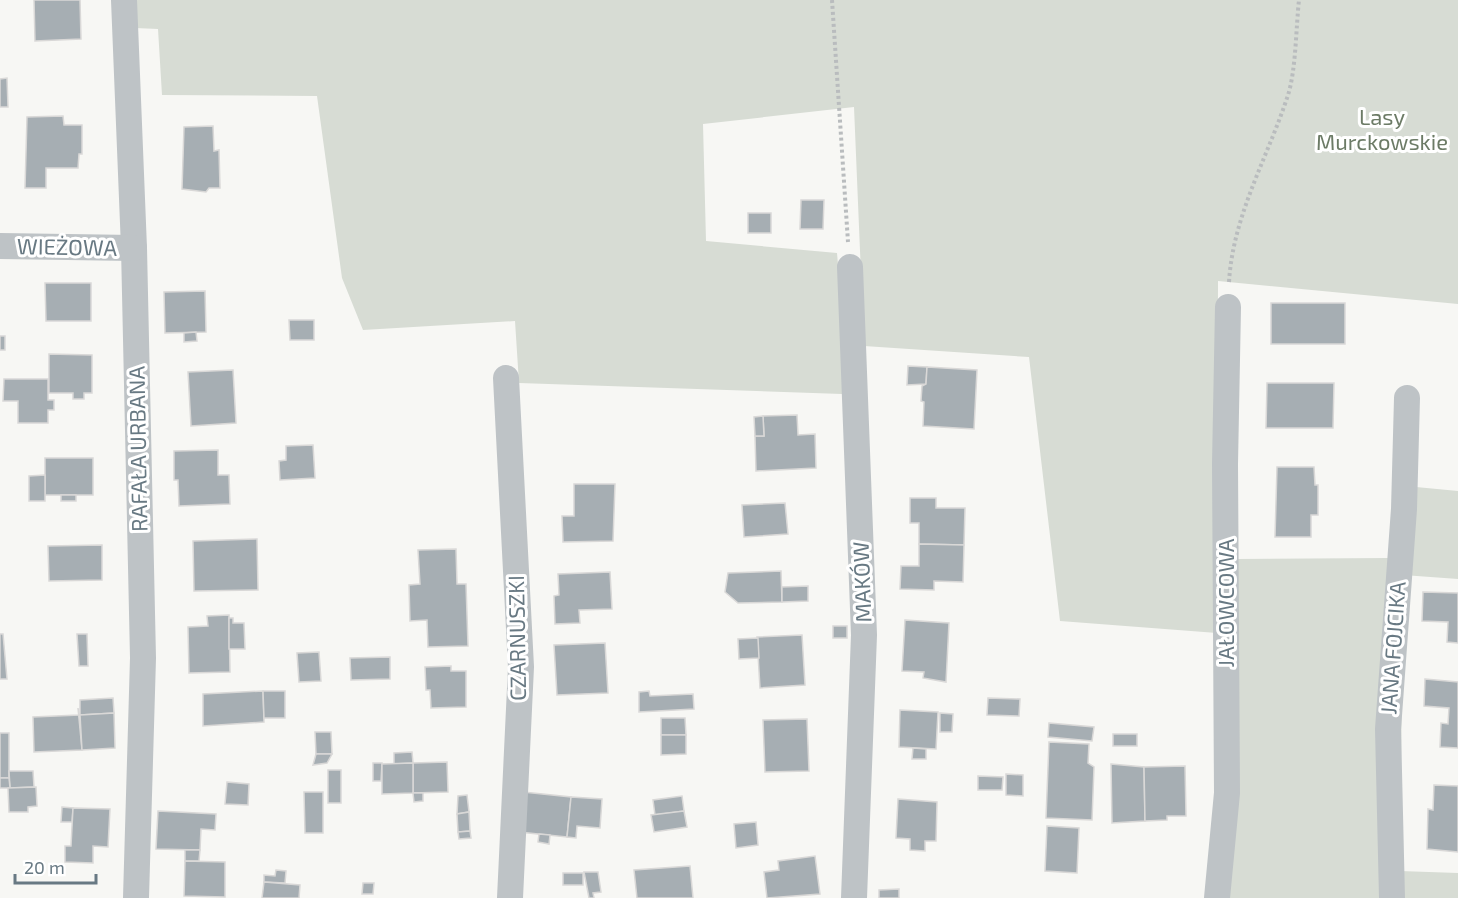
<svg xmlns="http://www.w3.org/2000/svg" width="1458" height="898" viewBox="0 0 1458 898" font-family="'Exo 2',sans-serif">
	<rect width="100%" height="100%" fill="#f7f7f4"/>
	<g fill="#d7dcd4">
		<path d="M134,0h1324v304l-240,-23 -1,352 -157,-12 -31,-264 -165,-11 -10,-239 -151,17 3,117 131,12 8,92 -3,49 -323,-11 -4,-62 -152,9 -21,-52 -25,-182 -155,-1 -4,-66 -23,-1z"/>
		<path d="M1395,485l63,6v88l-55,-4 -3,296 58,2v25h-229l8,-339 151,-1z"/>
	</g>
	<g fill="#a6aeb3" stroke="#d9d8d7" stroke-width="1.5">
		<path d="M34,0h46l1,39 -46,2z"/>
		<path d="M7,78l1,29h-8v-28z"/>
		<path d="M63,116l1,9h18v29h-3l-1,14h-32v20h-21l2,-71z"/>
		<path d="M213,126l1,25 5,-1 1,38h-11l-3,4 -24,-3 2,-62z"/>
		<path d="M801,200h23l-1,29h-23z"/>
		<rect x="748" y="213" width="23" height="20"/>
		<path d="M45,283h46v38h-45z"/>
		<path d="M205,291l1,41 -41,1 -1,-41z"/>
		<rect x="1271" y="303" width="74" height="41"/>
		<path d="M289,320h25v20h-24z"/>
		<path d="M196,332l1,9 -13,1v-9z"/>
		<rect x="0" y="336" width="5" height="14"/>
		<path d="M49,354l43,1v38h-8v6h-11v-6h-24z"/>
		<path d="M908,366l19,1 -1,17 -19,1z"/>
		<path d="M927,367l50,3 -3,59 -51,-3 1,-24 -3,-1 1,-15 4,-2z"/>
		<path d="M233,370l3,53 -45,3 -3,-54z"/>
		<path d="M4,379h44v21h6v10h-6v13h-30v-22h-15z"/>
		<path d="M1267,383h67l-1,45h-67z"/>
		<path d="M797,415l1,20 17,-1 1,34 -60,3 -1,-35h9l-1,-20z"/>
		<path d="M763,416l1,20h-9l-1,-19z"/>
		<path d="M313,445l2,33 -35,2 -1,-19 7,-1v-14z"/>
		<path d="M218,450v25h11l1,29 -51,2 -1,-26h-4v-29z"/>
		<rect x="45" y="458" width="48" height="37"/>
		<path d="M1277,467h37l1,18h3v30h-7v22h-36z"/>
		<path d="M45,475v26h-16v-25z"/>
		<path d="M574,484h41l-2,57 -50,1 -1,-26h12z"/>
		<rect x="61" y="495" width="15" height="6"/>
		<path d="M910,498h26v10h29l-1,37 -45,-1v-21h-9z"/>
		<path d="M785,503l3,31 -44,3 -2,-32z"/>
		<path d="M257,539l1,51 -64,1 -1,-50z"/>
		<path d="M919,544l45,1 -1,37 -29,-1v9l-34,-1 1,-23h18z"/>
		<path d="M102,545v35l-53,1 -1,-35z"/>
		<path d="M456,549l1,35h9l2,62 -40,1 -1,-27 -17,1 -1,-36 11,-1 -2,-34z"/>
		<path d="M781,571l1,31 -44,1 -13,-11 3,-19z"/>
		<path d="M610,572l2,37 -33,1 1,13 -25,1 -1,-28 5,-1 -1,-21z"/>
		<path d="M808,586v15l-26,1v-15z"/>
		<path d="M1423,592l35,1v50l-11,-1 1,-20 -26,-1z"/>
		<path d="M229,615l1,57 -41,1 -1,-46 20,-1 -1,-10z"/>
		<path d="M229,618h4v5h11l1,26h-16z"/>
		<path d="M905,620l44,3 -3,59 -23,-4 1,-6 -22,-1z"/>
		<rect x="833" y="626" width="14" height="12"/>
		<path d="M0,634h3l4,45h-7z"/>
		<path d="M77,634h10l1,32h-9z"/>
		<path d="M802,635l3,50 -45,3 -3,-51z"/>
		<path d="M758,638l1,20 -20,1 -1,-20z"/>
		<path d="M605,643l3,50 -51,2 -3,-50z"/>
		<path d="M319,652l2,29 -22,1 -2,-29z"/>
		<path d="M390,657v22l-39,1 -1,-22z"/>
		<path d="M451,666v5h15v36l-35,1 -1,-18h-4l-1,-23z"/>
		<path d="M1425,679l33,3v66l-18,-1 1,-24 7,1 1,-16 -25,-2z"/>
		<path d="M263,691l1,31 -61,4v-32z"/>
		<path d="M263,691h22v27h-21z"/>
		<path d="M649,691l1,5 43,-2 1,15 -55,3v-20z"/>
		<path d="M113,698l1,15 -34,2v-15z"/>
		<path d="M988,698l32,1 -1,17 -32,-1z"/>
		<path d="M78,708l4,42 -48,2 -1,-35 46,-2z"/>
		<path d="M900,710l38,2 -2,37 -37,-2z"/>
		<path d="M114,713l1,35 -33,2 -2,-35z"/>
		<path d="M940,713l13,1 -1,18h-12z"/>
		<path d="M661,718h24l1,17h-25z"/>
		<path d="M807,719l2,52 -44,1 -2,-52z"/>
		<path d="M1049,723l45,4 -2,14 -44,-4z"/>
		<path d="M315,732h16l1,22h-16z"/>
		<rect x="0" y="733" width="9" height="45"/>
		<rect x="1113" y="734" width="24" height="12"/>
		<path d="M661,735h25v19l-25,1z"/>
		<path d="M1049,742l40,2 -1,19 6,4 -2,53 -46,-2z"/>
		<path d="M913,748l13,1v10h-14z"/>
		<path d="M412,752l1,11 -19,1v-11z"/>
		<path d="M316,754h16l-5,9 -14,2z"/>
		<path d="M447,762l1,30 -35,1v-30z"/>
		<path d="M373,763h9l-1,18h-8z"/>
		<path d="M413,763v30l-31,1v-30z"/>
		<path d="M1111,764l33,3 1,54 -33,2z"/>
		<path d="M1185,766l1,50h-19v4l-22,1 -1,-54z"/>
		<rect x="328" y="770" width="13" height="33"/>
		<path d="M9,771h24l1,16 -24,1z"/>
		<path d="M1006,774l17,1v21l-17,-1z"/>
		<path d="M978,776l25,1 -1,13h-24z"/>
		<path d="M0,778h9l1,10h-10z"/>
		<path d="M227,782l22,2 -1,21 -23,-1z"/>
		<path d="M1434,785l24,1v66l-31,-3 1,-40 5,1z"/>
		<path d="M36,787l1,19 -9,1v5h-19l-1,-24z"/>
		<path d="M304,792h19v41h-18z"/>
		<path d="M523,792l48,5 -4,40 -48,-5z"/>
		<path d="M413,793h10v8l-9,1z"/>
		<path d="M467,795l2,17 -12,2 1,-18z"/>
		<path d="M682,796l2,15 -29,4 -2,-15z"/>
		<path d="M571,797l31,2 -2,29 -23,-2 -1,12 -9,-1z"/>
		<path d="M898,799l39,3 -1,39h-11v10l-15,-1v-11l-14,-1z"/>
		<path d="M62,807l11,1 -1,14h-11z"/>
		<path d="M73,808l37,1 -2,38 -15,-1v17l-28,-1v-16h6z"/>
		<path d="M158,811l58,3 -1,16 -14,-1 -1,21 -44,-1z"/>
		<path d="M684,811l3,16 -33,5 -3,-17z"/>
		<path d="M469,812l1,19 -12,1 -1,-18z"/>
		<path d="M756,822l2,23 -22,3 -2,-24z"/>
		<path d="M1047,826l32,2 -2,45 -32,-2z"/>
		<path d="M470,831l1,7 -12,1 -1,-7z"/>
		<path d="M539,834l11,1 -1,9 -11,-2z"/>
		<path d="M185,850h15l-1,11h-14z"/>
		<path d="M815,856l5,38 -53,4 -3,-26 15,-2 -1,-9z"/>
		<path d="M185,861l40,1v35l-41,-1z"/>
		<path d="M690,866l3,32h-56l-3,-28z"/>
		<path d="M276,870l10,1 -1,12 -21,-1v-7l11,1z"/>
		<path d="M584,872h14l3,20 -8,1 1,5h-5z"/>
		<rect x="563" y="873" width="20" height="12"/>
		<path d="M264,882l36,3 -1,13h-37z"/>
		<path d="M363,883h11l-1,11h-11z"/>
		<path d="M899,889v9h-20v-8z"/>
	</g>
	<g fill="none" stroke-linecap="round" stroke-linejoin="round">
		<g stroke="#b9bcbe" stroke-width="4" stroke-dasharray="3 3" stroke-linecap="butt">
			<path d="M832,0l16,242"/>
			<path d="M1229,282c4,-67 39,-125 59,-187 8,-25 8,-68 11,-95"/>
		</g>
		<g stroke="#bec3c6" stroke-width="26">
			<path d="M124,0l10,248 9,410 -7,240"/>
			<path d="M0,246l134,2"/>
			<path d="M850,267l14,368 -10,263"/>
			<path d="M506,378l15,289 -11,231"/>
			<path d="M1217,898l10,-105 -2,-329 3,-157"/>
			<path d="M1392,898l-4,-169 16,-220 3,-111"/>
		</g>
	</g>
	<g text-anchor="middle" stroke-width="6" stroke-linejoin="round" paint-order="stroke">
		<g font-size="22" fill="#6c7b66" stroke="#fff">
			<text x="1382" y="125">Lasy<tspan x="1382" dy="25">Murckowskie</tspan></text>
		</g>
		<g font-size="22" fill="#687983" stroke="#fff">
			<text transform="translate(67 247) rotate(1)" y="8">WIEŻOWA</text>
			<text transform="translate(138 449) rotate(-91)" y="8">RAFAŁA URBANA</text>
			<text transform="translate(862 582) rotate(-92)" y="8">MAKÓW</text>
			<text transform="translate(1226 603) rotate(-90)" y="8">JAŁOWCOWA</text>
			<text transform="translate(517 638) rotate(-91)" y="8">CZARNUSZKI</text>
			<text transform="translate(1393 648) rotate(-86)" y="8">JANA FOJCIKA</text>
		</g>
	</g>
	<path d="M15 874v9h81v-9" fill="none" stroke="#687983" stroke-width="3"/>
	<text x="24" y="874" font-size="18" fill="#687983" stroke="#ffffff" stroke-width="4.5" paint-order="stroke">20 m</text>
</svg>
